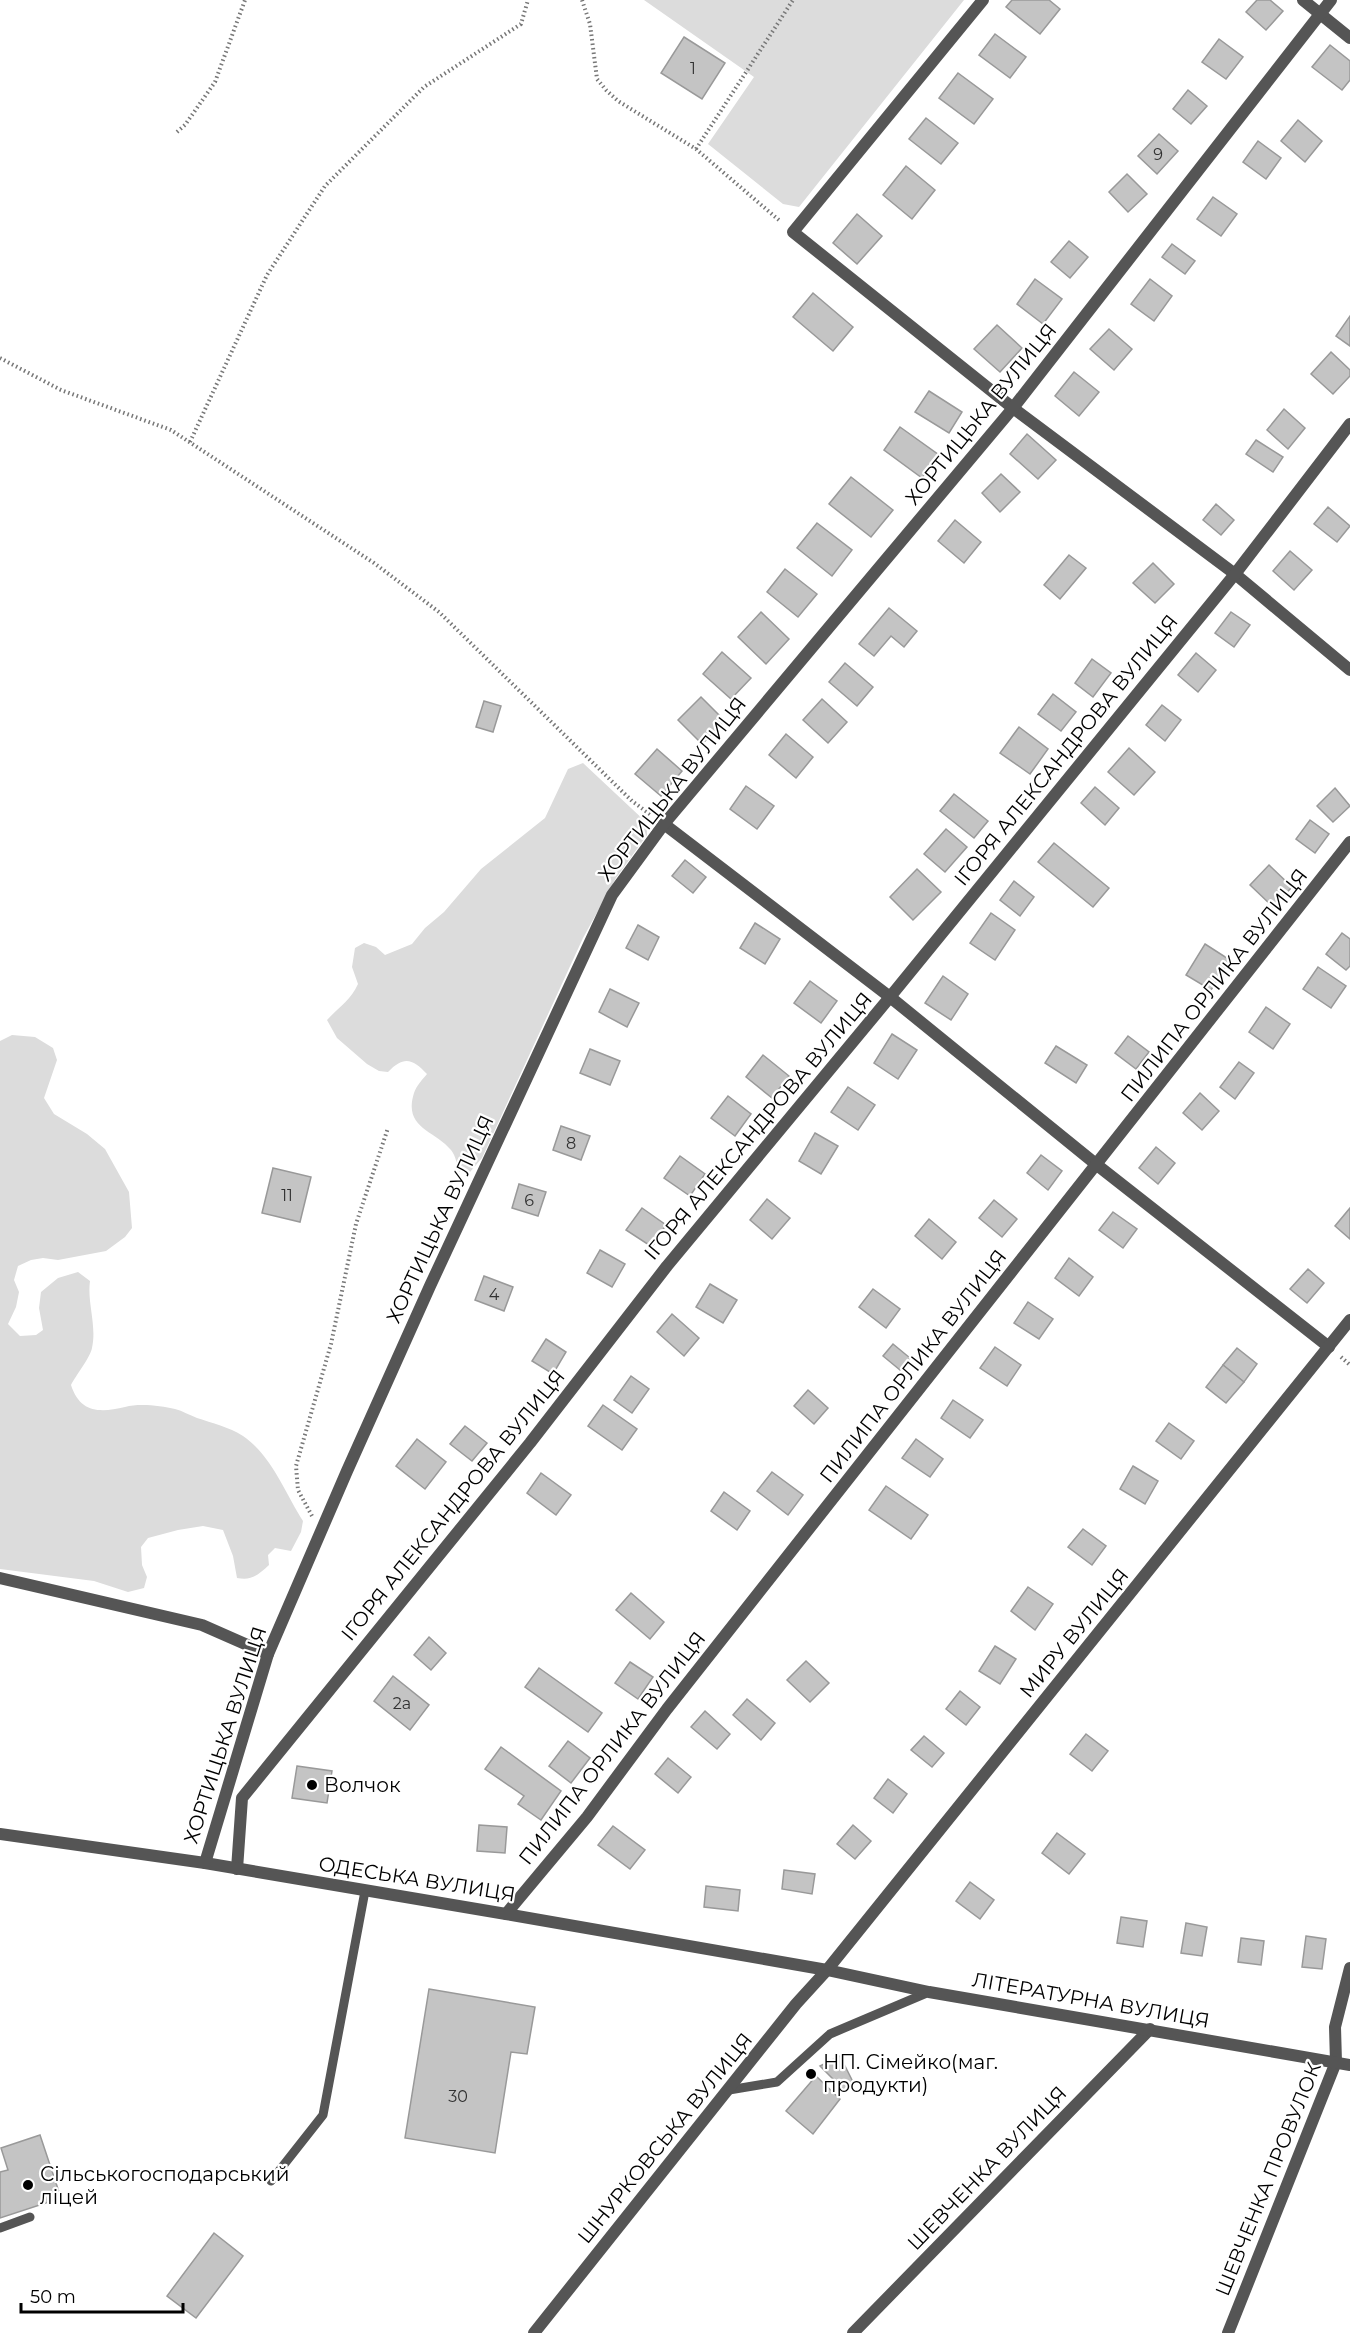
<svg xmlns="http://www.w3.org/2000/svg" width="1350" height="2333" viewBox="0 0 1350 2333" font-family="Montserrat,sans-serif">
	<rect width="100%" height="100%" fill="#fff"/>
	<g fill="#dcdcdc">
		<path d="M644,0h320l-165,207 -16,-3 -75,-60 46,-67z"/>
		<path d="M583,763l64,60v12l-31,43 -33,60 -101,220 -12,14h-11c-2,-7 -3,-16 -8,-22 -17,-20 -48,-22 -37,-57 2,-7 9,-14 13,-19 -14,-15 -23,-19 -39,-2l-9,-1 -12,-7 -30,-26 -10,-18c12,-13 24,-20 31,-36l-6,-17 3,-19 9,-5 12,4 9,8 27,-11 13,-16 19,-16 37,-43 64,-51 23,-49z"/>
		<path d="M12,1035l23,2 18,11 4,12 -13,38 10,16 33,20 18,15 24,43 3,36 -7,9 -19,14 -48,9 -15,-2 -12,2 -13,6 -4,14 5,12 -3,15 -8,17 12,12 16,-1 7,-5 -4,-22 2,-16 17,-14 20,-6 12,9c-3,22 7,44 2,67 -2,10 -16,27 -21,37 9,28 29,28 54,22 15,-4 36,-1 50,2 8,2 14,6 22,9 15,5 32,9 46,18 29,20 42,57 60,85l-2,11 -10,19 -16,-3 -7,7 1,10c-11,10 -17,16 -32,13l-4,-22 -10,-26 -20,-4 -25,4 -30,8 -7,9 1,18 5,12 -3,11 -16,4 -34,-11 -94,-12v-528z"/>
	</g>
	<g fill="#c4c4c4" stroke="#999" stroke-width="1.5">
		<path d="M1012,0h37l11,9 -20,25 -34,-27z"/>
		<path d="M1257,0h13l13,11 -17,19 -20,-18z"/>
		<path d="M995,34l31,23 -16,21 -31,-23z"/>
		<path d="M684,37l41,26 -23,36 -41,-26z"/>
		<path d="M1219,39l24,18 -17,22 -24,-17z"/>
		<path d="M1330,45l20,16v19l-8,10 -30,-23z"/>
		<path d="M958,73l35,26 -19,25 -35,-26z"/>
		<path d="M1188,90l19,16 -16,18 -18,-15z"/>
		<path d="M926,118l32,25 -17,21 -32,-25z"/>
		<path d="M1298,120l24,21 -17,21 -24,-21z"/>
		<path d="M1159,134l19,17 -21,23 -19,-18z"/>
		<path d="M1258,141l23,17 -15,21 -23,-17z"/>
		<path d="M906,166l29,24 -23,29 -29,-24z"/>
		<path d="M1127,174l20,20 -19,18 -19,-20z"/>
		<path d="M1213,197l24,17 -16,22 -24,-17z"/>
		<path d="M857,214l25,22 -25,28 -24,-21z"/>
		<path d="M1069,241l19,16 -18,21 -19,-16z"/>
		<path d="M1172,244l23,17 -10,13 -23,-17z"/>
		<path d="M1035,279l27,20 -19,25 -26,-20z"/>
		<path d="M1150,279l22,17 -18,25 -23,-17z"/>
		<path d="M813,293l40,34 -20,24 -40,-34z"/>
		<path d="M1350,316v30l-14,-10z"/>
		<path d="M997,325l25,23 -22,24 -26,-23z"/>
		<path d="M1109,329l23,20 -18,21 -24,-21z"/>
		<path d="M1331,352l19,18v6l-17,18 -22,-20z"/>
		<path d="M1074,372l25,20 -20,24 -24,-20z"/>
		<path d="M929,391l33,21 -13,21 -34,-21z"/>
		<path d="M1284,409l21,19 -17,21 -21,-19z"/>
		<path d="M900,427l39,28 -17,23 -38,-28z"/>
		<path d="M1027,434l29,26 -18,19 -28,-25z"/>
		<path d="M1256,440l27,17 -10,15 -27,-18z"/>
		<path d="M1001,474l19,18 -20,20 -18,-19z"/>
		<path d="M851,477l42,33 -22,27 -42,-33z"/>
		<path d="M1216,504l18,16 -13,15 -18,-15z"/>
		<path d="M1328,507l22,19 -13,16 -23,-18z"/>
		<path d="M955,520l26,22 -17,21 -26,-22z"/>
		<path d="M817,523l35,27 -20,26 -35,-28z"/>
		<path d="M1290,551l22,19 -18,20 -21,-19z"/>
		<path d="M1069,555l17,13 -26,31 -16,-14z"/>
		<path d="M1153,563l21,21 -19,19 -22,-20z"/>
		<path d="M785,569l32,25 -19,23 -31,-25z"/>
		<path d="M889,608l28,23 -13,16 -13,-11 -17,20 -15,-12z"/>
		<path d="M761,612l28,27 -23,25 -28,-27z"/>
		<path d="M1231,612l19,13 -16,22 -19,-14z"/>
		<path d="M722,652l29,26 -20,21 -28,-25z"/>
		<path d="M1196,653l20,17 -18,22 -20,-17z"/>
		<path d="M1092,659l19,14 -18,24 -18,-14z"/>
		<path d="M845,663l28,24 -16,19 -28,-24z"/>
		<path d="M1053,694l23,18 -15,19 -23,-17z"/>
		<path d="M701,697l24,24 -23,23 -24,-24z"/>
		<path d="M822,699l25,23 -19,21 -25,-23z"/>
		<path d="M484,701l17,5 -8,26 -17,-5z"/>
		<path d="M1162,705l19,15 -16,21 -19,-16z"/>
		<path d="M1019,727l29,22 -18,25 -30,-21z"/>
		<path d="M786,734l27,23 -17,21 -27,-23z"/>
		<path d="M1129,748l26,24 -21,23 -26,-23z"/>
		<path d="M657,749l25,22 -21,25 -26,-22z"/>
		<path d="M746,786l28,20 -17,23 -27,-20z"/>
		<path d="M1095,787l24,21 -14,17 -24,-22z"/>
		<path d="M1335,788l15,18 -17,16 -16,-16z"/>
		<path d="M954,794l34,27 -14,17 -34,-27z"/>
		<path d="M1310,820l19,14 -14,19 -19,-14z"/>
		<path d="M946,829l21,18 -22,25 -21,-18z"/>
		<path d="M1054,843l55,45 -16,19 -55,-45z"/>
		<path d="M685,860l21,17 -13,16 -21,-17z"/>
		<path d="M1269,865l23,22 -19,20 -23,-22z"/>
		<path d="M917,869l24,23 -28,28 -23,-23z"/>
		<path d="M1014,881l20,16 -14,19 -20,-16z"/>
		<path d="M991,913l24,17 -20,30 -25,-17z"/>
		<path d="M755,923l25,16 -15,25 -25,-16z"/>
		<path d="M638,925l21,12 -11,23 -22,-12z"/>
		<path d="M1342,933l8,6v27l-4,4 -20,-16z"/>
		<path d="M1205,944l25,16 -19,30 -25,-15z"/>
		<path d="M1318,967l28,19 -15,22 -28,-19z"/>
		<path d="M943,976l25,18 -17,26 -26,-17z"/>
		<path d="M810,981l27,20 -16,22 -27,-20z"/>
		<path d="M610,989l29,14 -12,24 -28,-15z"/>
		<path d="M1266,1007l24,17 -17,25 -24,-17z"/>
		<path d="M892,1034l25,16 -19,29 -24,-16z"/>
		<path d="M1128,1036l21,16 -13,17 -21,-16z"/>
		<path d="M1056,1046l31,19 -11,18 -31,-20z"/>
		<path d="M590,1049l30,12 -10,24 -30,-12z"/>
		<path d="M763,1055l26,21 -17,22 -26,-21z"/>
		<path d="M1239,1062l15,11 -19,26 -15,-12z"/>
		<path d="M848,1087l27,18 -17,25 -27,-18z"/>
		<path d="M1200,1093l19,18 -17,19 -19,-17z"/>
		<path d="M728,1096l23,18 -16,22 -24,-18z"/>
		<path d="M561,1126l29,10 -9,24 -28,-10z"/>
		<path d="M815,1133l23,13 -17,28 -22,-13z"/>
		<path d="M1156,1147l19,16 -17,21 -19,-16z"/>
		<path d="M1041,1155l21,16 -14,19 -21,-17z"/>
		<path d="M680,1156l25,18 -15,22 -26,-18z"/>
		<path d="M273,1168l38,9 -11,45 -38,-9z"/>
		<path d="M519,1184l27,8 -8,24 -26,-8z"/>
		<path d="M767,1199l23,19 -18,21 -22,-19z"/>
		<path d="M994,1200l23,19 -15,18 -23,-19z"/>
		<path d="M642,1208l24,17 -14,22 -26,-17z"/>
		<path d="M1350,1208v31l-15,-13z"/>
		<path d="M1113,1212l24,17 -14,19 -24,-18z"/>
		<path d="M929,1219l27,23 -14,17 -27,-23z"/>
		<path d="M600,1250l25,14 -13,23 -25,-14z"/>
		<path d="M1069,1258l24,19 -14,19 -24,-18z"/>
		<path d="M1308,1269l16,14 -17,20 -17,-14z"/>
		<path d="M484,1276l29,11 -9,24 -29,-11z"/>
		<path d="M710,1284l27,16 -14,23 -27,-16z"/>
		<path d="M873,1289l27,20 -14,19 -27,-21z"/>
		<path d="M1028,1302l25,17 -14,20 -25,-16z"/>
		<path d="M672,1314l27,24 -15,18 -27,-24z"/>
		<path d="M546,1339l20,13 -13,22 -21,-13z"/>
		<path d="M893,1344l17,14 -10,12 -17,-14z"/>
		<path d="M995,1347l26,18 -14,21 -27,-18z"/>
		<path d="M1237,1348l20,16 -13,18 -21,-17z"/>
		<path d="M1223,1365l21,17 -18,21 -20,-16z"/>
		<path d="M631,1376l18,13 -17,24 -18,-13z"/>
		<path d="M808,1390l20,18 -14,16 -20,-18z"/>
		<path d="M953,1400l30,20 -13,18 -29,-20z"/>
		<path d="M603,1405l34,24 -15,21 -34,-24z"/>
		<path d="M1169,1423l25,18 -13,18 -25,-18z"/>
		<path d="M465,1426l22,17 -15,18 -22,-17z"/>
		<path d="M417,1439l29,23 -21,27 -29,-23z"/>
		<path d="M916,1439l27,20 -13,18 -28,-19z"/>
		<path d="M1133,1466l25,15 -13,23 -25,-15z"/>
		<path d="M772,1472l31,23 -15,20 -31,-24z"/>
		<path d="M541,1473l30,22 -15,20 -29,-22z"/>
		<path d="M886,1486l42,29 -17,24 -42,-29z"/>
		<path d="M724,1492l26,19 -13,19 -26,-19z"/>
		<path d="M1083,1529l23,17 -14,19 -24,-18z"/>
		<path d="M1028,1587l25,17 -18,26 -24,-19z"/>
		<path d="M631,1593l33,29 -14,17 -34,-29z"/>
		<path d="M429,1637l17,16 -15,17 -17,-15z"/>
		<path d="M995,1646l21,13 -16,25 -21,-13z"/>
		<path d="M806,1661l23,22 -19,19 -23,-22z"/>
		<path d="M630,1662l23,15 -15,22 -23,-16z"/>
		<path d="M539,1668l63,45 -14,19 -63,-45z"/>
		<path d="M393,1676l36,29 -19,25 -36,-29z"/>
		<path d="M960,1691l20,16 -14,18 -20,-16z"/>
		<path d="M747,1699l28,24 -14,17 -28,-25z"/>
		<path d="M705,1711l25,23 -13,15 -26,-22z"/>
		<path d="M1086,1734l22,17 -16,20 -22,-17z"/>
		<path d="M924,1736l20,17 -12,14 -21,-17z"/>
		<path d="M568,1741l22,17 -19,25 -22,-17z"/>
		<path d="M501,1747l60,44 -20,29 -23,-16 6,-8 -39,-27z"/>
		<path d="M668,1758l23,19 -13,16 -23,-19z"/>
		<path d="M297,1766l35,5 -5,32 -35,-5z"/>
		<path d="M888,1779l19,15 -14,19 -19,-15z"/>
		<path d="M479,1825l28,2 -2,26 -28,-2z"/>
		<path d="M853,1825l18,16 -16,18 -18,-15z"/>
		<path d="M613,1826l32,24 -15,19 -32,-24z"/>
		<path d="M1057,1833l28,21 -16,20 -27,-21z"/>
		<path d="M784,1870l31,4 -3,20 -30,-5z"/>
		<path d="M970,1882l24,18 -14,19 -24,-18z"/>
		<path d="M706,1886l34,4 -2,21 -34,-4z"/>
		<path d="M1121,1917l26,4 -4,26 -26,-4z"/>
		<path d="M1186,1923l21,4 -5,29 -21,-3z"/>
		<path d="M1306,1936l20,3 -4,30 -20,-2z"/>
		<path d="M1241,1938l23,3 -3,24 -23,-3z"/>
		<path d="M429,1989l106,18 -8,47 -16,-2 -16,101 -90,-15z"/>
		<path d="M840,2056l14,28 -10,6 -24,-24z"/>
		<path d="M816,2076l24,23 -27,35 -27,-23z"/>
		<path d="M40,2135l21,63 -61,20v-46l8,-2 -7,-22z"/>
		<path d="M214,2233l29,23 -47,62 -29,-22z"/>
	</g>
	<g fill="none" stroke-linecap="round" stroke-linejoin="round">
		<g stroke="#777" stroke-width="4" stroke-dasharray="1.5 3" stroke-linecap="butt">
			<path d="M582,0l8,24 7,55 9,11 12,11 78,48 84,72"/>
			<path d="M177,132l8,-7 30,-43 30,-82"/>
			<path d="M696,149l97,-149"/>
			<path d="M0,358l61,32 110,40 203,133 65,49 193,189 19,14"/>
			<path d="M190,442l77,-167 58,-89 99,-99 97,-63 7,-24"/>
			<path d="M1341,1357l9,8"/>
			<path d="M312,1516l-14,-26 -2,-24 35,-122 25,-120 32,-96"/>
		</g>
		<g stroke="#555" stroke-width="9">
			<path d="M729,2090l48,-8 53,-48 99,-42"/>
			<path d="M271,2181l52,-66 42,-224"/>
			<path d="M0,2228l30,-11"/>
		</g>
		<g stroke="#555" stroke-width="12">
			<path d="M983,0l-190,232 220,176 222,166 115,96"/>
			<path d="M1303,0l47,38"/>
			<path d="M664,824l226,173 207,168 232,182"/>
			<path d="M0,1578l202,47 66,29"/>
			<path d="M205,1863l63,-209 79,-183 83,-185 182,-391 52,-71 349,-416 318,-408"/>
			<path d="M237,1869l5,-71 288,-355 137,-177 223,-269 345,-423 115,-150"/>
			<path d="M506,1914l81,-97 80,-108 683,-867"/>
			<path d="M853,2333l297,-304"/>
			<path d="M1228,2333l108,-271 -1,-35 15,-59"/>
		</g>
		<g stroke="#555" stroke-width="12">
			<path d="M0,1834l205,29 301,51 321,56 102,22 421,73"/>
			<path d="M534,2333l262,-329 31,-34 523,-650"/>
		</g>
	</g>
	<g fill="#000" stroke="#fff" stroke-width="2">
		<circle cx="312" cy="1785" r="6"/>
		<circle cx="811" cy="2074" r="6"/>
		<circle cx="28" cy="2185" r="6"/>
	</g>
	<g text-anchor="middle" stroke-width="4.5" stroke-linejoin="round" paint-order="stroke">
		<g font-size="16" fill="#313131">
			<text x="693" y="74">1</text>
			<text x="1158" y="160">9</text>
			<text x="571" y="1149">8</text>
			<text x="287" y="1201">11</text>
			<text x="529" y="1206">6</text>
			<text x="494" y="1300">4</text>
			<text x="402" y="1709">2а</text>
			<text x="458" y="2102">30</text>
		</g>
		<g font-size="20" fill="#000" stroke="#fff">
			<text transform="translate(981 414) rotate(-51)" y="7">ХОРТИЦЬКА ВУЛИЦЯ</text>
			<text transform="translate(1066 750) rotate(-51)" y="7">ІГОРЯ АЛЕКСАНДРОВА ВУЛИЦЯ</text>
			<text transform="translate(672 789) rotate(-52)" y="7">ХОРТИЦЬКА ВУЛИЦЯ</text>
			<text transform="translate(1214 985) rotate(-52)" y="7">ПИЛИПА ОРЛИКА ВУЛИЦЯ</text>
			<text transform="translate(758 1126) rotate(-50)" y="7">ІГОРЯ АЛЕКСАНДРОВА ВУЛИЦЯ</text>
			<text transform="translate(440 1219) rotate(-65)" y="7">ХОРТИЦЬКА ВУЛИЦЯ</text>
			<text transform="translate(913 1366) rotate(-52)" y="7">ПИЛИПА ОРЛИКА ВУЛИЦЯ</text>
			<text transform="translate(453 1505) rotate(-51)" y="7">ІГОРЯ АЛЕКСАНДРОВА ВУЛИЦЯ</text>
			<text transform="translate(1074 1633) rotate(-51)" y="7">МИРУ ВУЛИЦЯ</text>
			<text transform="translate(225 1735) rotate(-72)" y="7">ХОРТИЦЬКА ВУЛИЦЯ</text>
			<text transform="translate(612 1748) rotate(-52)" y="7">ПИЛИПА ОРЛИКА ВУЛИЦЯ</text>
			<text transform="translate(417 1879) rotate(9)" y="7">ОДЕСЬКА ВУЛИЦЯ</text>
			<text transform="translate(1091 2000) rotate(10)" y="7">ЛІТЕРАТУРНА ВУЛИЦЯ</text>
			<text transform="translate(665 2138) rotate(-51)" y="7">ШНУРКОВСЬКА ВУЛИЦЯ</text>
			<text transform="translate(987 2168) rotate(-46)" y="7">ШЕВЧЕНКА ВУЛИЦЯ</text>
			<text transform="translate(1268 2179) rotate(-68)" y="7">ШЕВЧЕНКА ПРОВУЛОК</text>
		</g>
		<g font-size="20" fill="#000" stroke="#fff" text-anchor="start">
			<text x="324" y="1792">Волчок</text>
			<text x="823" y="2069">НП. Сімейко(маг.<tspan x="823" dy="23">продукти)</tspan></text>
			<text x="40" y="2181">Сільськогосподарський<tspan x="40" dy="23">ліцей</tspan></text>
		</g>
	</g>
	<path d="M21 2303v9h162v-9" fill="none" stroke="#000000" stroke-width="3"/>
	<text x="30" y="2303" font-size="18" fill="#000000" stroke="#ffffff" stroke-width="4.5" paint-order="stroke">50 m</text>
</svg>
